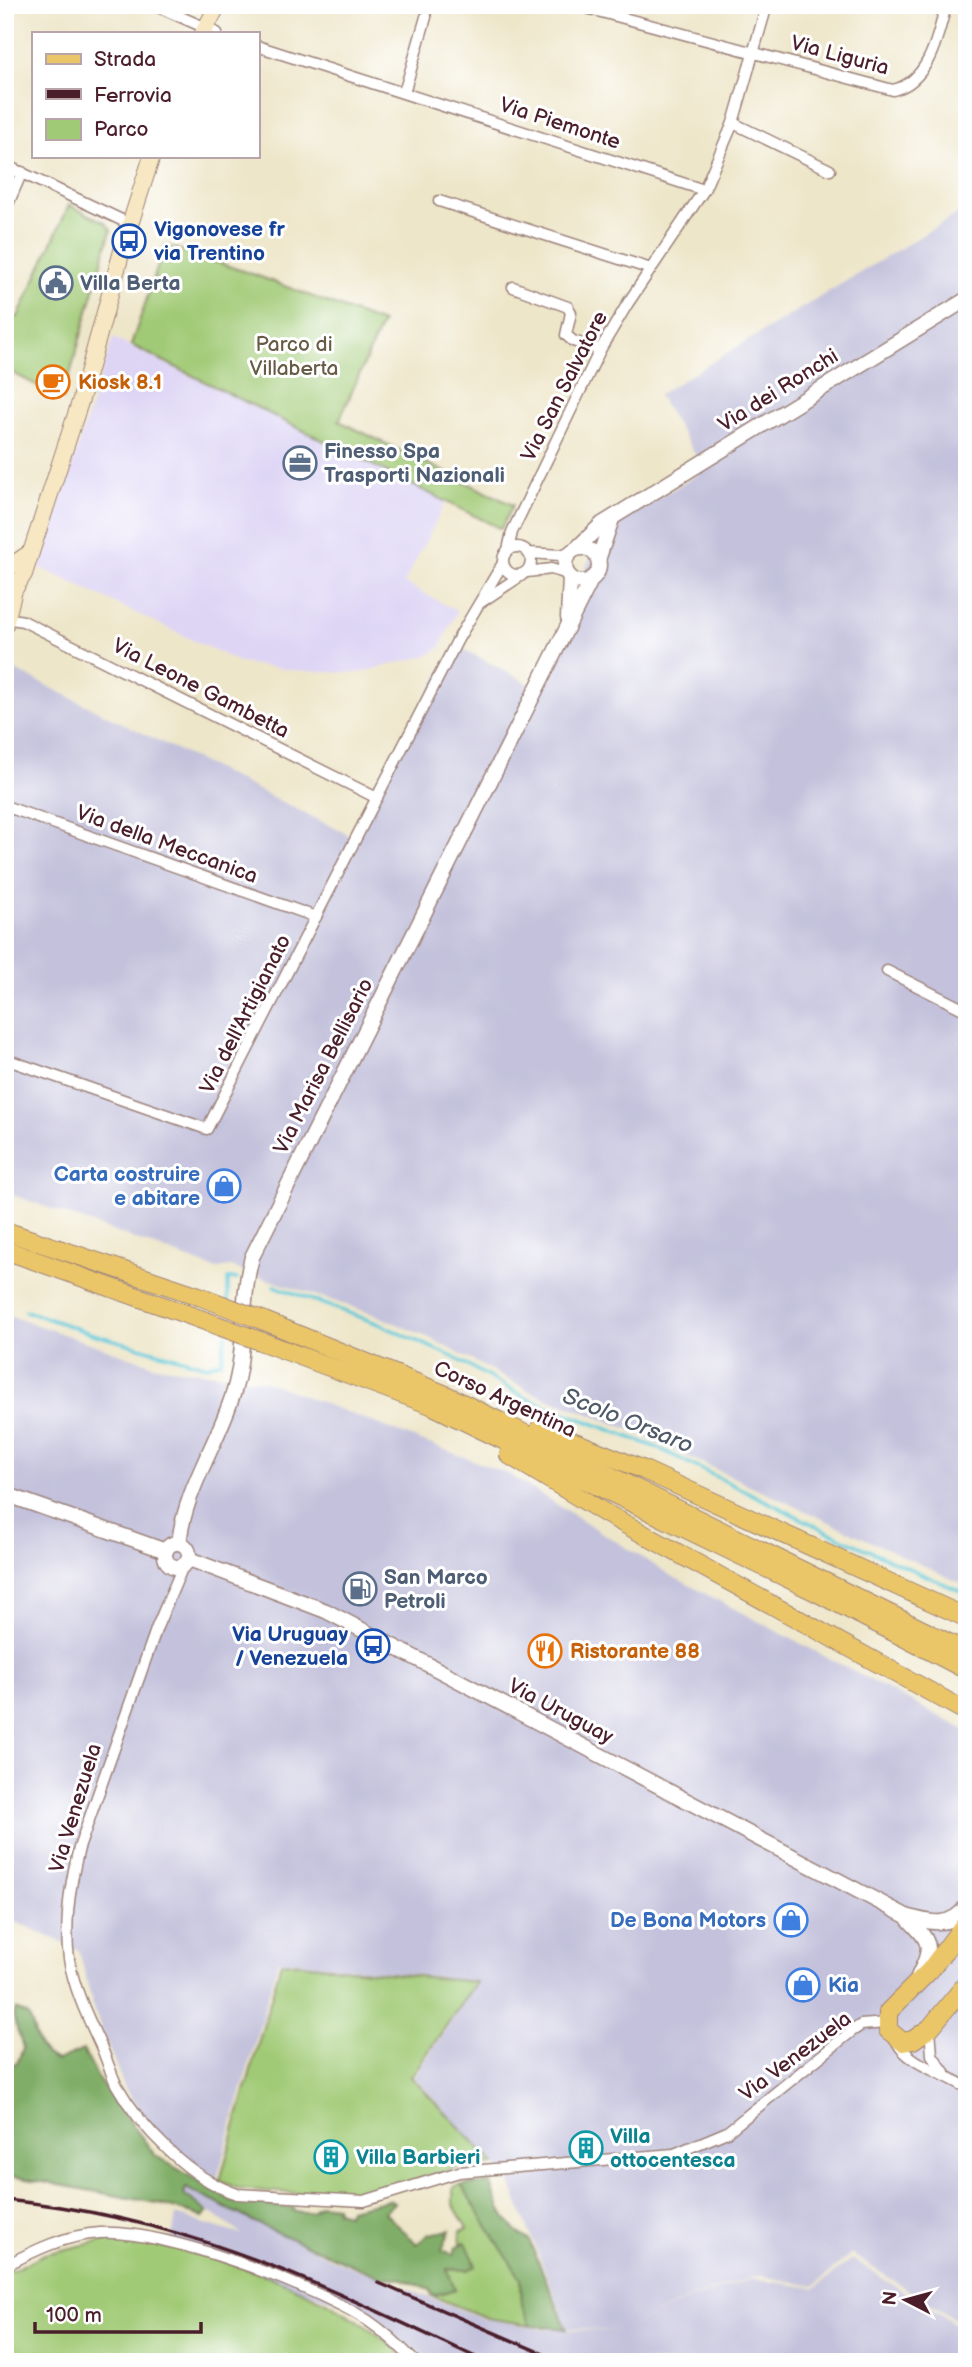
<svg xmlns="http://www.w3.org/2000/svg" width="972" height="2367" viewBox="0 0 972 2367" font-family="'Balsamiq Sans',sans-serif">
	<rect width="100%" height="100%" fill="#fff"/>
	<filter id="ink" filterUnits="userSpaceOnUse"><feTurbulence type="fractalNoise" baseFrequency=".0143" numOctaves="2"/><feDisplacementMap in="SourceGraphic" scale="14" xChannelSelector="R" yChannelSelector="G"/><feConvolveMatrix kernelMatrix="1 2 1 2 8 2 1 2 1" color-interpolation-filters="sRGB"/></filter>
	<filter id="wash" filterUnits="userSpaceOnUse"><feTurbulence type="fractalNoise" baseFrequency=".00686" numOctaves="4" result="noise"/><feDisplacementMap in="SourceGraphic" scale="28" xChannelSelector="R" yChannelSelector="G"/><feGaussianBlur stdDeviation="1.57" result="paint"/><feColorMatrix in="noise" values="0 0 0 0 0 0 0 0 0 0 0 0 0 0 0 0 0 1.4 0 .05"/><feComposite in="paint" operator="in"/></filter>
	<g filter="url(#wash)">
		<rect width="100%" height="100%" fill="#eee6c9"/>
		<path fill="#ded5f5" d="M113,338l333,164 -42,81 53,28 -17,37 -13,8 -70,17 -58,-2 -58,-8 -202,-96z"/>
		<g fill="#c3c1db">
			<path d="M967,208v1378l-338,-157 -96,-36 -103,-55 -57,-24 -143,-47 -14,2 -211,-77v-527l346,171 100,-183 14,-3 67,35 42,-84 25,-68 106,-63 -47,-75z"/>
			<path d="M5,1314l151,52 109,15 243,93 162,101 297,156v596l-116,-73 -37,32 -52,-10 -12,2 -56,18 -73,35 73,-34 58,-18 63,9 37,-29 115,72v31h-534l-85,-56 -177,-64 5,-27 66,20 -58,-42 2,-4 150,72 148,58 60,10 74,2 -50,-3 -60,-150 -94,-101 64,-96 -200,-21 -62,222 -37,-28 -28,-27 -26,-38 -32,-82 -14,-57 -74,-33z"/>
		</g>
		<g fill="#a1ca76" stroke="#767450" stroke-width="2">
			<path d="M69,205l36,17 6,8 -48,169 -58,-30v-30l10,-22h3z"/>
			<path d="M165,245l93,31 124,47 -43,98 174,84 -12,24 -370,-184z"/>
			<path d="M281,1962l195,20 -65,95 84,87 -38,4 -88,26 -28,3 -102,-8 -19,-8z"/>
			<path d="M461,2185l60,94 1,26 9,20 -44,-7 -55,-22 23,-7 -9,-20 22,1 -3,-28 -4,2 -1,-13 7,-3 -14,-24v-17z"/>
			<path d="M115,2238c103,16 219,49 295,124h-405v-88l39,-20z"/>
		</g>
		<g fill="#80ae67" stroke="#656649" stroke-width="2">
			<path d="M16,2009l12,6c10,19 6,38 29,46l26,-11 17,32 56,74 78,46 59,6 1,4h17l9,-8 16,2 1,5 10,3 3,-5 39,-9 5,3 -10,9 33,32 12,-10 21,-4 -8,20 12,5 2,-8 10,-5 10,23 -8,5 -21,-1 8,20 -23,7 -2,-6 -27,-11 -23,-2 -111,-48 -83,-41 -2,6 24,18 -5,5 -47,-14 -151,-28v-109l12,-3 6,-15 -10,-32z"/>
			<path d="M491,2183c7,25 16,44 38,57l38,89 -36,-4 -9,-20 -1,-26 -60,-94z"/>
		</g>
		<g fill="none" stroke-linecap="round" stroke-linejoin="round">
			<g stroke="#5ec8d9" stroke-width="3.5">
				<path d="M274,1286l105,38 74,33 75,42 130,49 181,89 128,57"/>
				<path d="M228,1302v-23h9"/>
				<path d="M26,1311l67,23 114,32 14,-5 5,-26"/>
			</g>
		</g>
	</g>
	<g filter="url(#ink)">
		<g fill="none" stroke-linecap="round" stroke-linejoin="round">
			<defs>
				<g id="minor">
					<path d="M154,5l63,28"/>
					<path d="M575,5l318,85c36,-8 45,-54 53,-85"/>
					<path d="M257,46l447,144"/>
					<path d="M404,93l22,-76"/>
					<path d="M733,123l97,47"/>
					<path d="M5,165l125,59"/>
					<path d="M439,201l212,68"/>
					<path d="M5,211l17,-39"/>
					<path d="M513,287l55,20 3,6 -5,22 7,6 27,9"/>
					<circle cx="517" cy="561" r="14"/>
					<path d="M508,550l4,-18 88,-182 28,-47 76,-113 29,-67 34,-118"/>
					<path d="M529,553l31,2 11,-3"/>
					<path d="M527,572l24,-3 17,5"/>
					<path d="M481,602l41,-27"/>
					<path d="M6,618l17,3 354,177"/>
					<path d="M5,806l311,111"/>
					<path d="M887,971l80,40"/>
					<path d="M5,1059l202,70 251,-490 45,-76"/>
					<path d="M183,1566l-26,61 -78,221c-9,36 -15,74 -10,111 5,30 19,59 31,85 6,13 10,27 16,40 24,43 74,95 121,110l127,7 95,-29 215,-18 53,-22 125,-101 9,-6 25,-2"/>
					<path d="M930,2028l2,27 12,17"/>
					<path d="M897,2042c11,22 50,32 70,46"/>
					<path d="M5,2266c30,-16 61,-31 95,-33 64,-4 212,52 267,87 18,12 33,26 48,42"/>
				</g>
				<g id="tertiary">
					<circle cx="582" cy="565" r="17"/>
					<path d="M576,549l26,-25 365,-225"/>
					<path d="M598,560l14,-41"/>
					<path d="M568,618l2,-41"/>
					<path d="M5,1494l161,57"/>
					<circle cx="177" cy="1555" r="12"/>
					<path d="M179,1543c6,-55 40,-101 55,-152 13,-43 6,-91 18,-134l340,-679"/>
					<path d="M189,1559l137,52 580,305c23,7 46,13 61,-11"/>
					<path d="M909,1920c24,24 23,27 9,57"/>
				</g>
				<g id="secondary">
					<path d="M203,33l15,-28"/>
					<path d="M5,570l26,-18"/>
					<path d="M5,625l9,-35 10,-16 57,-175 44,-159 27,-84"/>
				</g>
				<path id="primary" d="M967,1921l-37,49 -42,42v18l15,12 10,-2 17,-12 37,-45"/>
				<g id="trunk">
					<path d="M5,1231l194,65"/>
					<path d="M5,1250l195,69"/>
					<path d="M262,1320l184,75 521,257"/>
					<path d="M260,1341l171,64 389,189 147,76"/>
					<path d="M540,1428l104,42 323,148"/>
					<path d="M509,1455l96,58 362,199"/>
				</g>
			</defs>
			<use href="#minor" stroke="#9c827a" stroke-width="13"/>
			<use href="#tertiary" stroke="#9c827a" stroke-width="17"/>
			<use href="#secondary" stroke="#9c827a" stroke-width="18"/>
			<use href="#primary" stroke="#9c827a" stroke-width="20"/>
			<use href="#trunk" stroke="#9c827a" stroke-width="20"/>
			<use href="#minor" stroke="#fff" stroke-width="10"/>
			<use href="#tertiary" stroke="#fff" stroke-width="14"/>
			<use href="#secondary" stroke="#f7e8c3" stroke-width="16"/>
			<use href="#primary" stroke="#ebc669" stroke-width="18"/>
			<use href="#trunk" stroke="#ebc669" stroke-width="18"/>
			<g stroke="#4a1f2b" stroke-width="3.5">
				<path d="M5,2200c184,17 318,86 481,162"/>
				<path d="M379,2283l183,79"/>
			</g>
			<defs>
				<g id="trunk-bridge">
					<path d="M199,1296l63,24"/>
					<path d="M200,1319l60,22"/>
				</g>
			</defs>
			<use href="#trunk-bridge" stroke="#9c827a" stroke-width="20" stroke-linecap="butt"/>
			<use href="#trunk-bridge" stroke="#ebc669" stroke-width="18"/>
		</g>
	</g>
	<defs>
		<symbol id="bus-ring" viewBox="-11 -11 22 22"><circle r="9.5" fill="#fff" stroke="#1a4fb4" stroke-width="1.5"/><path d="M-5-6H5V4H4V6H2V4H-2V6H-4V4H-5ZM-3.5-4V0h7V-4ZM-3.5 1.2v1.5H-2V1.2ZM2 1.2v1.5H3.5V1.2Z" fill="#1a4fb4"/></symbol>
		<symbol id="civic-ring" viewBox="-11 -11 22 22"><circle r="9.5" fill="#fff" stroke="#5c6f8a" stroke-width="1.5"/><path d="M-.6-6.5H3V-4.5H.6V-3L4-1V1h2V6H-6V1h2V-1L-.6-3ZM-1.2 2.5V6h2.4V2.5Z" fill="#5c6f8a"/></symbol>
		<symbol id="cafe-ring" viewBox="-11 -11 22 22"><circle r="9.5" fill="#fff" stroke="#e8710a" stroke-width="1.5"/><path d="M-5.5-4.5H6V0H3Q3 3.5 0 3.5H-2.5Q-5.5 3.5-5.5 0ZM3-3.2v2h1.7v-2ZM-6 4.5H4V6H-6Z" fill="#e8710a"/></symbol>
		<symbol id="office-ring" viewBox="-11 -11 22 22"><circle r="9.5" fill="#fff" stroke="#5c6f8a" stroke-width="1.5"/><path d="M-6-3h4V-5.5h4V-3h4V5H-6ZM-1-4.5V-3h2v-1.5ZM-6 0V1H6V0Z" fill="#5c6f8a"/></symbol>
		<symbol id="shop-ring" viewBox="-11 -11 22 22"><circle r="9.5" fill="#fff" stroke="#3f7fe0" stroke-width="1.5"/><path d="M-5-2.5h2.3a2.7 3.5 0 0 1 5.4 0H5L5.5 6h-11ZM-1.5-2.5h3a1.5 2.3 0 0 0-3 0Z" fill="#3f7fe0"/></symbol>
		<symbol id="fuel-ring" viewBox="-11 -11 22 22"><circle r="9.5" fill="#fff" stroke="#5c6f8a" stroke-width="1.5"/><path d="M-5.5-6h7V0h2V4h1.3V-2.5L3-4.5l.8-.8L6-3V5H2.5V1h-1V6h-7ZM-4.2-4.7v3.2H.2V-4.7Z" fill="#5c6f8a"/></symbol>
		<symbol id="restaurant-ring" viewBox="-11 -11 22 22"><circle r="9.5" fill="#fff" stroke="#e8710a" stroke-width="1.5"/><path d="M-5-6h1v4h1v-4h1v4h1v-4h1v5L-1.5 .5V6h-2V.5L-5-1ZM5-6V6H3V1.5H1.5Q1.5-4 5-6Z" fill="#e8710a"/></symbol>
		<symbol id="building-ring" viewBox="-11 -11 22 22"><circle r="9.5" fill="#fff" stroke="#0f9aa8" stroke-width="1.5"/><path d="M-4-6H4V6H1V3H-1V6H-4ZM-2.5-4.3h1.7v1.8h-1.7ZM.8-4.3h1.7v1.8H.8ZM-2.5-1h1.7V.8h-1.7ZM.8-1h1.7V.8H.8Z" fill="#0f9aa8"/></symbol>
	</defs>
	<g fill-rule="evenodd">
		<use href="#bus-ring" x="110" y="222" width="38" height="38"/>
		<use href="#civic-ring" x="37" y="264" width="38" height="38"/>
		<use href="#cafe-ring" x="34" y="363" width="38" height="38"/>
		<use href="#office-ring" x="281" y="444" width="38" height="38"/>
		<use href="#shop-ring" x="205" y="1167" width="38" height="38"/>
		<use href="#fuel-ring" x="341" y="1570" width="38" height="38"/>
		<use href="#bus-ring" x="354" y="1627" width="38" height="38"/>
		<use href="#restaurant-ring" x="526" y="1632" width="38" height="38"/>
		<use href="#shop-ring" x="772" y="1901" width="38" height="38"/>
		<use href="#shop-ring" x="784" y="1966" width="38" height="38"/>
		<use href="#building-ring" x="567" y="2129" width="38" height="38"/>
		<use href="#building-ring" x="312" y="2138" width="38" height="38"/>
	</g>
	<g text-anchor="middle" stroke-width="6" stroke-linejoin="round" paint-order="stroke">
		<g font-size="21" fill="#4a1f2b" stroke="#fff">
			<text transform="translate(840 55) rotate(15)" y="7">Via Liguria</text>
			<text transform="translate(560 123) rotate(18)" y="7">Via Piemonte</text>
			<text transform="translate(564 386) rotate(-63)" y="7">Via San Salvatore</text>
			<text transform="translate(778 390) rotate(-32)" y="7">Via dei Ronchi</text>
			<text transform="translate(201 688) rotate(27)" y="7">Via Leone Gambetta</text>
			<text transform="translate(167 844) rotate(20)" y="7">Via della Meccanica</text>
			<text transform="translate(245 1014) rotate(-63)" y="7">Via dell'Artigianato</text>
			<text transform="translate(323 1066) rotate(-63)" y="7">Via Marisa Bellisario</text>
			<text transform="translate(505 1399) rotate(25)" y="7">Corso Argentina</text>
			<text transform="translate(561 1711) rotate(28)" y="7">Via Uruguay</text>
			<text transform="translate(75 1808) rotate(-73)" y="7">Via Venezuela</text>
			<text transform="translate(795 2056) rotate(-37)" y="7">Via Venezuela</text>
		</g>
		<g font-size="21" font-weight="bold" fill="#164399" stroke="#fff" text-anchor="start">
			<text x="154" y="236">Vigonovese fr<tspan x="154" dy="24">via Trentino</tspan></text>
			<text x="348" y="1641" text-anchor="end">Via Uruguay<tspan x="348" dy="24">/ Venezuela</tspan></text>
		</g>
		<g font-size="21" font-weight="bold" fill="#4e5e75" stroke="#fff" text-anchor="start">
			<text x="80" y="290">Villa Berta</text>
			<text x="324" y="458">Finesso Spa<tspan x="324" dy="24">Trasporti Nazionali</tspan></text>
			<text x="384" y="1584">San Marco<tspan x="384" dy="24">Petroli</tspan></text>
		</g>
		<g font-size="21" fill="#685b45" stroke="#fff">
			<text x="294" y="351">Parco di<tspan x="294" dy="24">Villaberta</tspan></text>
		</g>
		<g font-size="21" font-weight="bold" fill="#c56008" stroke="#fff" text-anchor="start">
			<text x="78" y="389">Kiosk 8.1</text>
			<text x="570" y="1658">Ristorante 88</text>
		</g>
		<g font-size="21" font-weight="bold" fill="#366cbe" stroke="#fff" text-anchor="end">
			<text x="200" y="1181">Carta costruire<tspan x="200" dy="24">e abitare</tspan></text>
			<text x="766" y="1927">De Bona Motors</text>
			<text x="828" y="1992" text-anchor="start">Kia</text>
		</g>
		<g font-size="21" font-weight="bold" fill="#0d838f" stroke="#fff" text-anchor="start">
			<text x="610" y="2143">Villa<tspan x="610" dy="24">ottocentesca</tspan></text>
			<text x="356" y="2164">Villa Barbieri</text>
		</g>
		<g font-size="23" font-style="italic" fill="#515a68" stroke="#fff">
			<text transform="translate(628 1420) rotate(22)" y="8">Scolo Orsaro</text>
		</g>
	</g>
	<rect width="972" height="2367" fill="none" stroke="#fff" stroke-width="28"/>
	<rect x="32" y="32" width="228" height="126" fill="#ffffff" stroke="#b7a5aa" stroke-width="2"/>
	<rect x="46" y="54" width="35" height="10" fill="#ebc669" stroke="#b7a5aa" stroke-width="2"/>
	<text x="94" y="66" font-size="21" fill="#4a1f2b">Strada</text>
	<rect x="46" y="89" width="35" height="10" fill="#4a1f2b" stroke="#b7a5aa" stroke-width="2"/>
	<text x="94" y="102" font-size="21" fill="#4a1f2b">Ferrovia</text>
	<rect x="46" y="119" width="35" height="21" fill="#a1ca76" stroke="#b7a5aa" stroke-width="2"/>
	<text x="94" y="136" font-size="21" fill="#4a1f2b">Parco</text>
	<g transform="translate(906 2300) rotate(276)" stroke="#ffffff" stroke-width="5" paint-order="stroke">
	<path d="M0-5L12 26L0 18L-12 26Z" fill="#4a1f2b"/>
	<text y="-10" font-size="19" font-weight="bold" text-anchor="middle" fill="#4a1f2b">N</text>
	</g>
	<path d="M35 2322v10h166v-10" fill="none" stroke="#4a1f2b" stroke-width="3.5"/>
	<text x="46" y="2322" font-size="21" fill="#4a1f2b" stroke="#ffffff" stroke-width="5" paint-order="stroke">100 m</text>
</svg>
